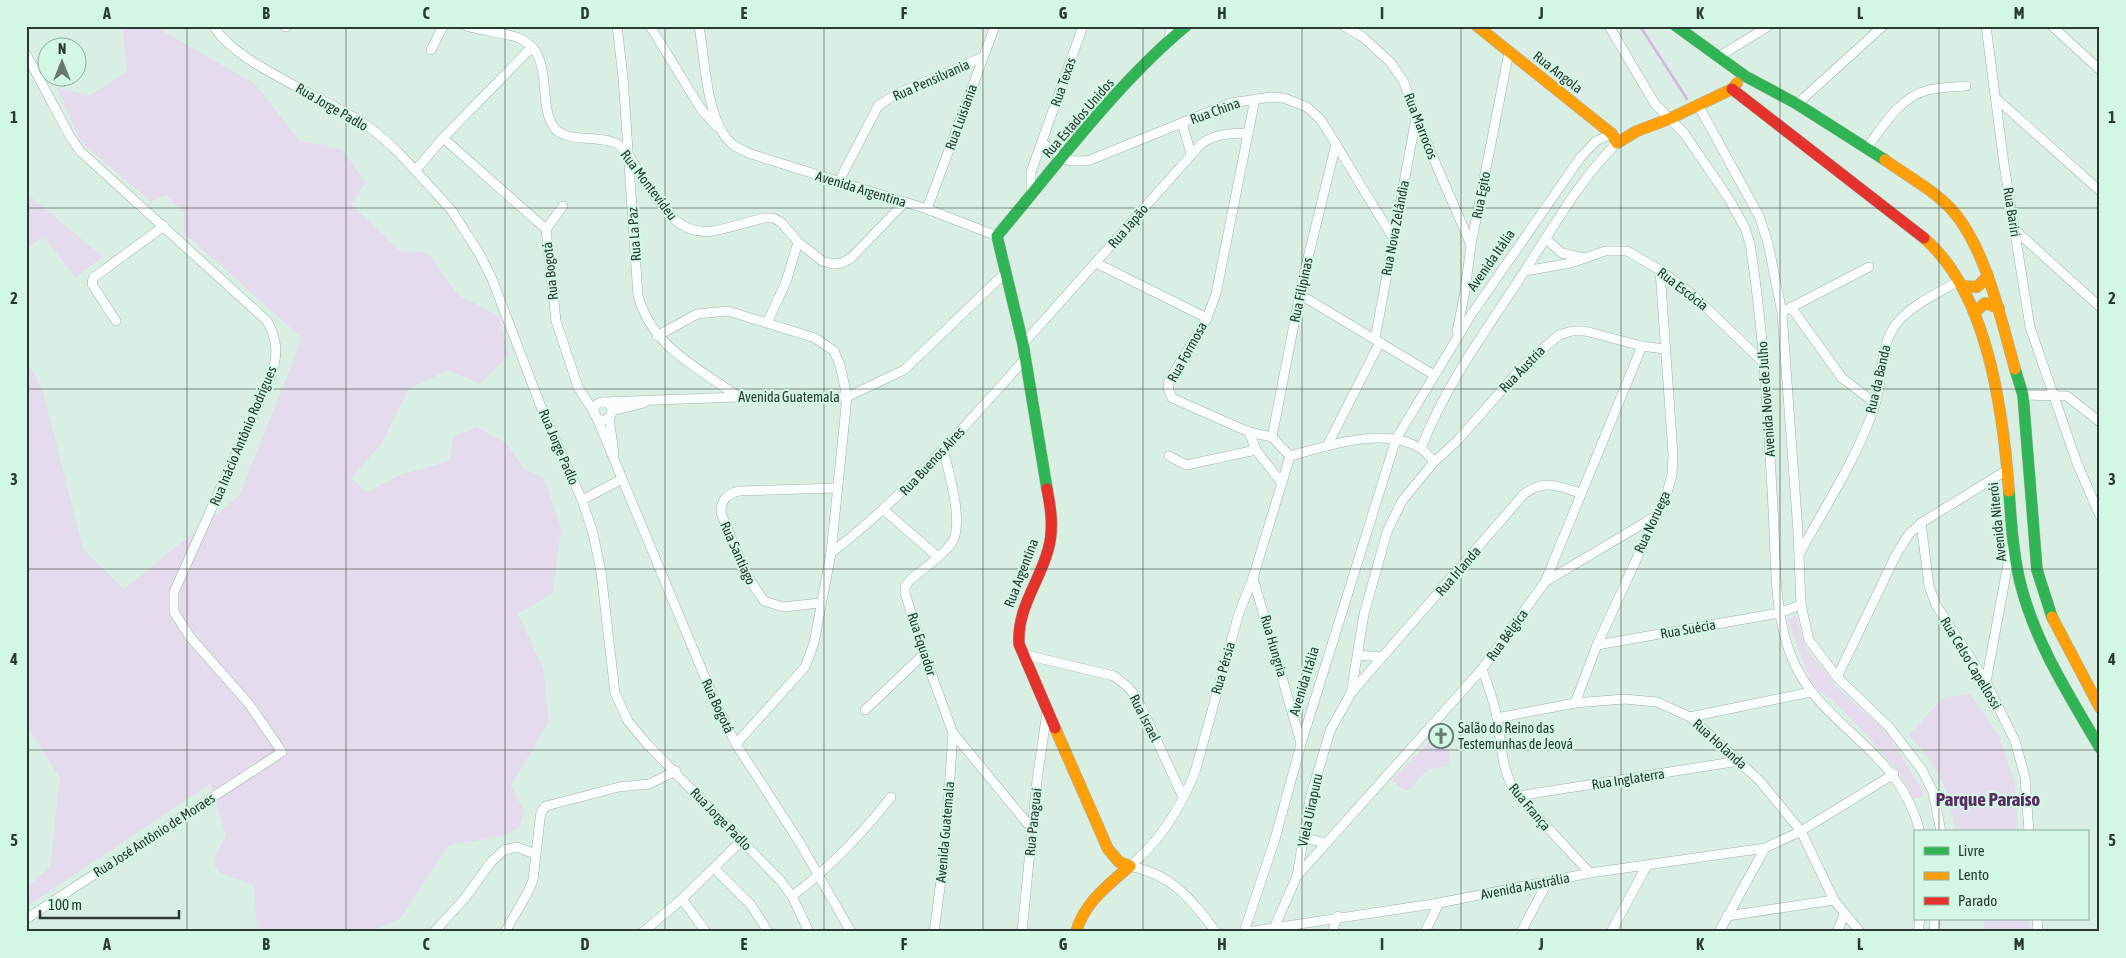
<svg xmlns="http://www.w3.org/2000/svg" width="2126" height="958" viewBox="0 0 2126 958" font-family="'Asap Condensed',sans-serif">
	<rect width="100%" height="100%" fill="#daefe4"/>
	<g fill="#e4dbec">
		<path d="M132,26h22l101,58 45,57 42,8 24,34 -15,21 48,46 29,3 30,42 41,21 10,39 -29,29 -31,-14 -41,19 -26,54 -31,35 16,14 33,-17 49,-14 4,-24 24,-10 29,16 19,27 19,8 17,50 -8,65 -35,21 25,54 6,53 -38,65 13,25 -5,17 -15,8 -55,9 -49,74 -32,13h-111l-3,-47 -36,-13 -5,-11 13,-26 -16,-51 -184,123v-19l24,-21 10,-89 -34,-54v-365l17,33 40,157 41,40 115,-93 63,-158 -118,-105v-20l-18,-18 -15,7 -70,-60 -24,-54 33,7 37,-23 -4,-41z"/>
		<path d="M26,193l77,64 -28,20 -31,-40 -18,12z"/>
		<path d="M1796,615l9,32 32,40 51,47 36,59 -4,5h-6l-15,-26 -28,-32 -40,-41 -19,-14 -25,-66z"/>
		<path d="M1970,694l29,42 16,47 3,49h-64c-1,-38 -19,-70 -45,-97l33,-36z"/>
		<path d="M1431,740l15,7 4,7 -2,12c-6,2 -14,2 -19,4 -17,9 -14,34 -37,10z"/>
		<path d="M1984,919h44l2,13h-46z"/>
	</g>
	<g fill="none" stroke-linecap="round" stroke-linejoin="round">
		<path stroke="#d4b6df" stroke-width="2.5" d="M1640,26l47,73"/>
		<defs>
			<g id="street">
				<path d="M214,26c19,37 117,74 155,101 28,20 59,58 83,84l27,42 13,26 51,133 39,88 11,33 8,39 14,121 13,28 19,23 133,136 12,16 17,36"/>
				<path d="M285,26l1,1"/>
				<path d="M467,26c17,6 36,6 52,12 36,15 18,62 34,88 10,18 47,8 64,18 10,6 17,20 23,30 18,25 35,63 73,57 17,-3 34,-9 51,-13h9l8,4 17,20 24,19 11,3 9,-1 9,-5 54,-56"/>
				<path d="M617,26l6,51 15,219c15,52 60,72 101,101"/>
				<path d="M650,26l51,83 16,18"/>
				<path d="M699,26c6,33 7,94 32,117 5,5 13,8 20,11l176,55 70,27"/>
				<path d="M1344,26l19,11 28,26 13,19 12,36 55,127"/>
				<path d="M1609,26l46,78 29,29 45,66 16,29 5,16c14,88 18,176 23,264 3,49 0,104 19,150 28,70 107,89 128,174"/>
				<path d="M1986,26l18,138 26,163 47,136 23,53"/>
				<path d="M2052,26l48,44"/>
				<path d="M1168,41l4,-15"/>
				<path d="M431,50l12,-24"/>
				<path d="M26,54l45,84 9,13 187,170c11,19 11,35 4,55l-97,216v20l16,25 59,67 33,48 -256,167"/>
				<path d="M1718,57l51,-31"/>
				<path d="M1255,99l-39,195 -9,24 -38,63c-2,6 0,11 3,17l77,34 23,5 18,19c38,-10 93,-30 130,-8 5,3 10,9 14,14"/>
				<path d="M1998,100l102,91"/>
				<path d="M1797,104l86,-78"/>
				<path d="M1698,105l61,111 9,27 14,70 16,219 3,73 8,35 28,37 53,51 32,42 11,22 8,40"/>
				<path d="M1182,123l9,31"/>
				<path d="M443,138l103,91 10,92 22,66 16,25"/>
				<path d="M1043,143c16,15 23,21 47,17l141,-57 40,-6 13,1 23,9 14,13 72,118"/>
				<path d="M1867,148c16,-22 33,-51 61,-58 12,-3 26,-3 38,-4"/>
				<path d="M415,171l28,-33 88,-90"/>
				<path d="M838,183l40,-77 16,-11 89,-38"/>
				<path d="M1031,195v-23l52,-146"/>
				<path d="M927,209l68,-183"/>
				<path d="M546,229l17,-23"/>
				<path d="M2014,229l86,78"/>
				<path d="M1545,238l17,15 23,5"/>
				<path d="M1096,263l111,55"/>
				<path d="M1525,271l46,-8 34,-12h22l33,19 33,25 72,69"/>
				<path d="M1299,294l135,81"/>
				<path d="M1791,307l51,71 33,25"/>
				<path d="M1786,310l83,-43"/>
				<path d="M116,321l-24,-37 1,-6 71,-52"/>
				<path d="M767,323l19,-41 12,-40"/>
				<path d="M1457,332l8,-41 6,-46 38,-193"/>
				<path d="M657,336l40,-22 31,-3 87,27 19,13 6,14 7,32 -16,156"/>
				<path d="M1375,339l41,-221"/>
				<path d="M1023,344l178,-200c15,-11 30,-10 47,-11"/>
				<path d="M2023,395l44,1 33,26"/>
				<path d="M603,402l136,-5h108l57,-27 100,-96"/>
				<circle cx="603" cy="411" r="9"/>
				<path d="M612,411l32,-8"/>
				<path d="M596,416l120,288 20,40 64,99 51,89"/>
				<path d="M609,417l5,37"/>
				<path d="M1249,432l7,18 25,32"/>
				<path d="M1272,437l31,-159 33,-134"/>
				<path d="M1327,446l53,-104"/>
				<path d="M1421,448c25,-64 66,-119 103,-176 29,-44 55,-92 93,-129"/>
				<path d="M943,450c6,21 22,77 8,94 -11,14 -28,25 -41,36l-5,6v7l19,61 29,79 79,96"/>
				<path d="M1169,456l17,9 70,-15"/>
				<path d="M582,500l40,-21"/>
				<path d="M884,510l54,47"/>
				<path d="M1921,523l8,63 7,19 50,77 29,59 10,36 4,55"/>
				<path d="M1799,555c26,-49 59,-98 76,-150 9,-28 3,-56 21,-81 15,-19 42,-31 63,-43"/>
				<path d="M1253,578l48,165"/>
				<path d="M1545,582l109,-65"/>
				<path d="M820,603l-37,4 -19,-6 -18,-27 -25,-61c0,-13 5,-19 18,-22l97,-3"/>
				<path d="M1597,645l182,-32 22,-8"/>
				<path d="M1022,654l92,22 14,11 9,11 46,99"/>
				<path d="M1358,655l24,2"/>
				<path d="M1482,669c6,16 12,32 15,49 5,28 4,54 21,78l72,77"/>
				<path d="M1837,677l60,-124 12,-19 12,-11 86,-53"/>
				<path d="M1986,682l25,-135"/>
				<path d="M1351,693l13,-79 23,-82 15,-31 32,-39 24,-22 66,-75 35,-30 13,-4h13l57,15 22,3"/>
				<path d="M1575,703l22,-58 70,-152 5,-18 1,-21 -13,-184"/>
				<path d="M865,710l59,-56"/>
				<path d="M1690,717l121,-25"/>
				<path d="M1497,718l78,-15 49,-4 33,3 33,15 69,63 42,51 33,69 26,32"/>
				<path d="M736,744l69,-77 9,-24 17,-90c73,-56 132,-125 193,-193"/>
				<path d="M1518,796l221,-35"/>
				<path d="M1303,838l24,5"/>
				<path d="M1130,866c29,-24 51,-59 65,-94l44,-159 14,-35 37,-122"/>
				<path d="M1130,866c43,9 61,33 86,66"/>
				<path d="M714,868l37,37 17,27"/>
				<path d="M1297,876l185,-207 63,-87 97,-236"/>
				<path d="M792,896c38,-28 70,-62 99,-99"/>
				<path d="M682,899l24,33"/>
				<path d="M1727,916l107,-16"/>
				<path d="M2037,919l1,13"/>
				<path d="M1274,928l23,-52 13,-77 20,-68 21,-38 173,-199c20,-15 35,-8 56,-1"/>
				<path d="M434,932l31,-34 26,-36 13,-12 13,-3 18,7"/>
				<path d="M505,932l23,-40 5,-12 7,-61 1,-7 5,-6 73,-19 30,-3 27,-13"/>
				<path d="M643,932l39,-33 59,-58"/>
				<path d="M934,932l11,-82 8,-117"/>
				<path d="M1022,932l15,-152 10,-68"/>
				<path d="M1244,932l31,-93 26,-95 95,-305 75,-124 109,-157 16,-17 16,-7"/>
				<path d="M1247,932l192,-29 151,-30 175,-25 36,-17 93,-57"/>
				<path d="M1332,932l6,-16"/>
				<path d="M1425,932l14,-29"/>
				<path d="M1521,932l26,-49"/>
				<path d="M1611,932l36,-67"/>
				<path d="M1719,932l46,-84"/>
				<path d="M1837,932l7,-17"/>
				<path d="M1918,932l2,-13"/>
				<path d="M1934,932l1,-13"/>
			</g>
			<g id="fast">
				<path d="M1676,26l69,50 52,28 88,56"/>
				<path d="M2015,369l8,26 14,175 15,47"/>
				<path d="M1047,489l-24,-145 -26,-108c59,-70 119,-152 189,-210"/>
				<path d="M2009,491c2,30 4,61 11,91 15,61 49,113 80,166"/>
			</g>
			<g id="slow">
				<path d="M1477,26l135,108 5,9 20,-12 32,-12 63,-30 5,-6"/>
				<path d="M1885,160c22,16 49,30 67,50 34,38 49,110 63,159"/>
				<path d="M1924,238c64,55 79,173 85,253"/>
				<path d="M1962,286l15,1 11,-11"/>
				<path d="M1974,313l11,-10 14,5"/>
				<path d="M2052,617l48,91"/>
				<path d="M1055,728l53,121 11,13 11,4c-22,19 -46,37 -54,66"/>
			</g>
			<g id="jam">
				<path d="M1732,89l192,149"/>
				<path d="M1047,489c4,20 7,41 1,61 -9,33 -31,58 -29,94l36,84"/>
			</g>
		</defs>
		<use href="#street" stroke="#a0b0a8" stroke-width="10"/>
		<use href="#fast" stroke="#a0b0a8" stroke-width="12"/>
		<use href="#slow" stroke="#a0b0a8" stroke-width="12"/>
		<use href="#jam" stroke="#a0b0a8" stroke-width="12"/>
		<use href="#street" stroke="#f9fdfb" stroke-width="9"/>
		<use href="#fast" stroke="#30b455" stroke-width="11"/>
		<use href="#slow" stroke="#ff9f0a" stroke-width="11"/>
		<use href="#jam" stroke="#e5322d" stroke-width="11"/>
	</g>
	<path fill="none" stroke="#2b3932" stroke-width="1" stroke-opacity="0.55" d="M187,26v906M346,26v906M505,26v906M665,26v906M824,26v906M983,26v906M1143,26v906M1302,26v906M1461,26v906M1621,26v906M1780,26v906M1939,26v806M26,208h2074M26,389h2074M26,569h2074M26,750h2074M1939,919v13"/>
	<defs>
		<symbol id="church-ring" viewBox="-11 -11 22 22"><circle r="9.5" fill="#d2f7e4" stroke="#687970" stroke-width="1.5"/><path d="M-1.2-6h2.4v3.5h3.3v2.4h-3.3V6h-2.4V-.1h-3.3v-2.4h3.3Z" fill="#687970"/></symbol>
	</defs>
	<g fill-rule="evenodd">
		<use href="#church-ring" x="1427" y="722" width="28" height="28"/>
	</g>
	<g text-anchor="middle" stroke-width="4" stroke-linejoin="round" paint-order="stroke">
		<g font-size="14" fill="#2b3932" stroke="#d2f7e4">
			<text transform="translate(1558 72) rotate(38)" y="5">Rua Angola</text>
			<text transform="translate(931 80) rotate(-24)" y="5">Rua Pensilvania</text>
			<text transform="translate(1063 82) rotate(-71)" y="5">Rua Texas</text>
			<text transform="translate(332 107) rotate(30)" y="5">Rua Jorge Padlo</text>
			<text transform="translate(1215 111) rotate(-20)" y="5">Rua China</text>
			<text transform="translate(961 117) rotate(-70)" y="5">Rua Luisiania</text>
			<text transform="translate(1078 118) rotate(-49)" y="5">Rua Estados Unidos</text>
			<text transform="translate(1421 126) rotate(69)" y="5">Rua Marrocos</text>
			<text transform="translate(649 185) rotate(53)" y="5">Rua Montevídeu</text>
			<text transform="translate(861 189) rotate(17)" y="5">Avenida Argentina</text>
			<text transform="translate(1481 195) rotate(-79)" y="5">Rua Egito</text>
			<text transform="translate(2012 212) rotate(81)" y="5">Rua Bariri</text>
			<text transform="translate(1128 226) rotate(-49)" y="5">Rua Japão</text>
			<text transform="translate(1395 228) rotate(-79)" y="5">Rua Nova Zelândia</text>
			<text transform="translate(634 234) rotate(-94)" y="5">Rua La Paz</text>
			<text transform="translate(1491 260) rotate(-55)" y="5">Avenida Itália</text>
			<text transform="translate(550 271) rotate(-96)" y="5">Rua Bogotá</text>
			<text transform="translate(1683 289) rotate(38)" y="5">Rua Escócia</text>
			<text transform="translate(1301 290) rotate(-78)" y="5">Rua Filipinas</text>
			<text transform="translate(1187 352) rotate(-61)" y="5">Rua Formosa</text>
			<text transform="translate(1522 369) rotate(-46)" y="5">Rua Áustria</text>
			<text transform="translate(1878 379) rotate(-77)" y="5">Rua da Banda</text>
			<text x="789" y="402">Avenida Guatemala</text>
			<text transform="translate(1766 399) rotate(-94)" y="5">Avenida Nove de Julho</text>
			<text transform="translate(243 436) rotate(-67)" y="5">Rua Inácio Antônio Rodrigues</text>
			<text transform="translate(559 447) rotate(67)" y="5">Rua Jorge Padlo</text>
			<text transform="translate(932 461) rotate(-47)" y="5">Rua Buenos Aires</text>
			<text transform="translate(1652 522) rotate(-65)" y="5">Rua Noruega</text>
			<text transform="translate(1997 522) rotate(-96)" y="5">Avenida Niterói</text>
			<text transform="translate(738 553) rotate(66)" y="5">Rua Santiago</text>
			<text transform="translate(1458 571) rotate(-49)" y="5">Rua Irlanda</text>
			<text transform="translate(1021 573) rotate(-69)" y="5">Rua Argentina</text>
			<text transform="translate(1688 629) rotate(-10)" y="5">Rua Suécia</text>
			<text transform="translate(1507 635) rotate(-54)" y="5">Rua Bélgica</text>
			<text transform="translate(922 644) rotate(72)" y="5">Rua Equador</text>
			<text transform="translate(1274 646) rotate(74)" y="5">Rua Hungria</text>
			<text transform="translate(1971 663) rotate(59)" y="5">Rua Celso Capellossi</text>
			<text transform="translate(1223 668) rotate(-74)" y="5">Rua Pérsia</text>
			<text transform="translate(1304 681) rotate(-73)" y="5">Avenida Itália</text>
			<text transform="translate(718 706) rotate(65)" y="5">Rua Bogotá</text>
			<text transform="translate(1145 718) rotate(63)" y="5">Rua Israel</text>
			<text transform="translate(1720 744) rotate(42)" y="5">Rua Holanda</text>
			<text transform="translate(1628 779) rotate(-9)" y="5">Rua Inglaterra</text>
			<text transform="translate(1530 807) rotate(50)" y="5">Rua França</text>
			<text transform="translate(1310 810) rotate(-78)" y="5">Viela Uirapuru</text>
			<text transform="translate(721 819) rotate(46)" y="5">Rua Jorge Padlo</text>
			<text transform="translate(1033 822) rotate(-84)" y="5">Rua Paraguai</text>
			<text transform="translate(945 832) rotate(-85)" y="5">Avenida Guatemala</text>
			<text transform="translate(154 835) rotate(-33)" y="5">Rua José Antônio de Moraes</text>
			<text transform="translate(1525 886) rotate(-11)" y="5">Avenida Austrália</text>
		</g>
		<g font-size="14" fill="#2b3932" stroke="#d2f7e4" text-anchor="start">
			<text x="1458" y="733">Salão do Reino das<tspan x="1458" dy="16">Testemunhas de Jeová</tspan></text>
		</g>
		<g font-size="19" font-weight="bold" fill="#572b5f" stroke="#d2f7e4">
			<text x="1988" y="806">Parque Paraíso</text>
		</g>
	</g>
	<rect width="2126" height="958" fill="none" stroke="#d2f7e4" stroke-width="55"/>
	<rect x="1914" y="830" width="175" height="90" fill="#d2f7e4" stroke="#8fab9d"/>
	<rect x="1924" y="847" width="25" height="8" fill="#30b455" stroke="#8fab9d"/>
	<text x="1958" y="856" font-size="15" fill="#2b3932">Livre</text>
	<rect x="1924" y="872" width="25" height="8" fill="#ff9f0a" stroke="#8fab9d"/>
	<text x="1958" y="880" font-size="15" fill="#2b3932">Lento</text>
	<rect x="1924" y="897" width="25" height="8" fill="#e5322d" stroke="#8fab9d"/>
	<text x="1958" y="906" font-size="15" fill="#2b3932">Parado</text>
	<g transform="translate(62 62)"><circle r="24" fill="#d2f7e4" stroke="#8fab9d"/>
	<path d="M0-4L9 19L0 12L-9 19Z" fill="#687970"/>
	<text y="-8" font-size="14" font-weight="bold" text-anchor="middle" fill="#2b3932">N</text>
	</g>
	<path d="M40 910v8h139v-8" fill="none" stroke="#2b3932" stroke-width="2.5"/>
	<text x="48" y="910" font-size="15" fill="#2b3932" stroke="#d2f7e4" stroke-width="4" paint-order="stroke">100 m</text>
	<rect x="28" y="28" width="2070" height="902" fill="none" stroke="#2b3932" stroke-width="2"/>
	<g font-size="16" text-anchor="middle" font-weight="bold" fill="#2b3932">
		<text x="107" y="19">A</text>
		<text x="266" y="19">B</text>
		<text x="426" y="19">C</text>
		<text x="585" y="19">D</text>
		<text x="744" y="19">E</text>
		<text x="904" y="19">F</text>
		<text x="1063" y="19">G</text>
		<text x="1222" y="19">H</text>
		<text x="1382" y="19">I</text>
		<text x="1541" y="19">J</text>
		<text x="1700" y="19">K</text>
		<text x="1860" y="19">L</text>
		<text x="2019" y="19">M</text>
		<text x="14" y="123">1</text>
		<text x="2112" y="123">1</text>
		<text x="14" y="304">2</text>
		<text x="2112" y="304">2</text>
		<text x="14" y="485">3</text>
		<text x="2112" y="485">3</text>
		<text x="14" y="665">4</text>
		<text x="2112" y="665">4</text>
		<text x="14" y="846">5</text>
		<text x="2112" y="846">5</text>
		<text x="107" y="950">A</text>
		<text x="266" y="950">B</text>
		<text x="426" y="950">C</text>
		<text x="585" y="950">D</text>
		<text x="744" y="950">E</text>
		<text x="904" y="950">F</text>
		<text x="1063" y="950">G</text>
		<text x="1222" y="950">H</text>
		<text x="1382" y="950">I</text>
		<text x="1541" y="950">J</text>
		<text x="1700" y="950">K</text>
		<text x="1860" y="950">L</text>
		<text x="2019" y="950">M</text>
	</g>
</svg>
